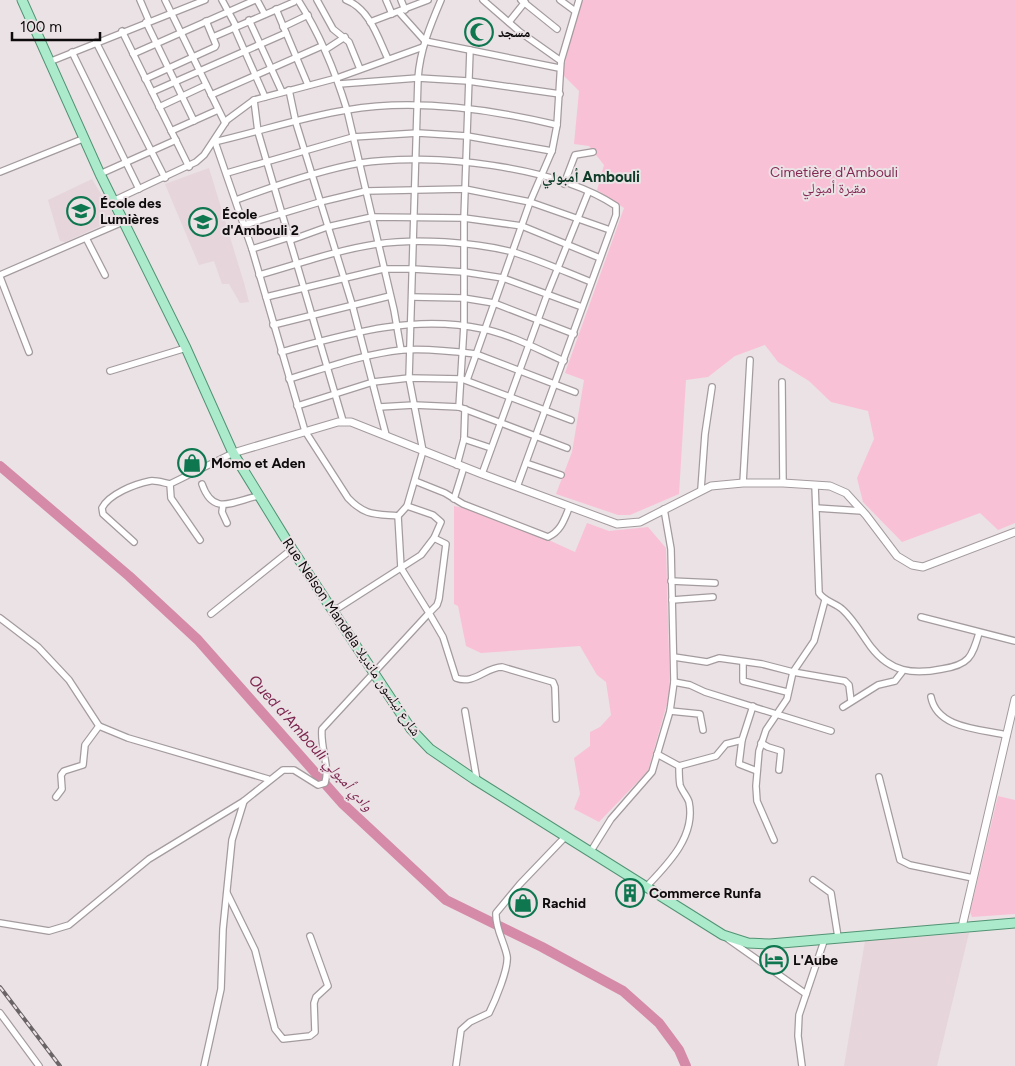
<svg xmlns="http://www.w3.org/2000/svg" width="1015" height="1066" viewBox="0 0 1015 1066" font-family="Figtree,'Noto Naskh Arabic',sans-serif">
	<rect width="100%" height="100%" fill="#ebe2e5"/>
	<g fill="#e6d5db">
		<path d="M209,168l35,115 5,19 -9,1 -11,-19h-7l-8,-23 -15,4 -34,-81z"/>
		<path d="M92,179l24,40 -51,23 -5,-1 -12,-41z"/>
		<path d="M969,933l-32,133h-93l21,-125z"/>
	</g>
	<g fill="#f9c1d6">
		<path d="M581,0h434v523l-17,7 -18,-17 -78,29 -39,-40 -6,-24 17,-39 -6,-28 -37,-9 -22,-21 -31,-19 -13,-17 -30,11 -27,21 -22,3 -7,114 -49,21h-12l-62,-21 16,-42 12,-72 -19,-7 59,-165 -27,-18 7,-25 -15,-19 -15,-2 5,-53 -17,-17z"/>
		<path d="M454,506l40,9 81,37 12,-29 22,8 39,-4 18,21 4,145 -22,78 -49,51 -25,-13 6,-15 -6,-36 16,-12v-14l10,-5 11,-12 -5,-33 -9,-7 -17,-29 -99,7 -15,-7 -8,-40 -4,-2z"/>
		<path d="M998,796l17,4v114l-43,3 -2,-5z"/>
	</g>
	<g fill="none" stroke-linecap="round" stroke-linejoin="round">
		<path stroke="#d58aa8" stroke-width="10" d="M0,466l129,110 69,64 144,163 104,97 96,47 81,44 36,32 20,27 7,16"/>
		<defs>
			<g id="minor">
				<path d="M140,0l9,21"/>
				<path d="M165,0l60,123"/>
				<path d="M222,0l14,26"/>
				<path d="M257,0l7,13"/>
				<path d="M298,0c22,34 37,71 49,110l47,200 7,40"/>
				<path d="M317,0l16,29 16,13 11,27"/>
				<path d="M346,0c24,9 32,38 42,59"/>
				<path d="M386,0l6,14"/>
				<path d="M401,0l4,10"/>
				<path d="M521,0l36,29"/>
				<path d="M560,0l15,11"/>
				<path d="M276,9l32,76"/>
				<path d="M399,12l26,29 134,27"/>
				<path d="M249,20l33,72"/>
				<path d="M146,22l48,99"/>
				<path d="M370,22l58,-22"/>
				<path d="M509,22l16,-20"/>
				<path d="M234,27l31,70"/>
				<path d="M283,27l25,-12"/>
				<path d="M122,31l67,136"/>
				<path d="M213,37l81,-35"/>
				<path d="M96,42l69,136"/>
				<path d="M325,50l20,-13"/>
				<path d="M72,52l67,137"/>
				<path d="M133,54l122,-54"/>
				<path d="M561,61l18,-61"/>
				<path d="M49,62l156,-62"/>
				<path d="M145,79l70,-32 1,-2 -10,-24"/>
				<path d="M339,84l79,-6 50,3 92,13"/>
				<path d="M289,90l7,33 56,181 34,131"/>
				<path d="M152,92l134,-59"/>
				<path d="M211,95l111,-49"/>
				<path d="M254,100l4,32 85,289"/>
				<path d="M159,107l47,-22"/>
				<path d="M171,131l47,-21"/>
				<path d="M214,142c44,-10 88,-25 133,-32 69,-12 143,-1 210,15"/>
				<path d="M215,142l37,107 53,182 43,67c17,18 27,16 50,18l9,-10 16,-55 -14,-73 9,-300c2,-28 12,-52 23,-78"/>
				<path d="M0,172l85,-34"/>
				<path d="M227,173l126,-36 65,-4 49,3 85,15"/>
				<path d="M100,174l76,-34"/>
				<path d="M564,184l11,-29 18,-3"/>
				<path d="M115,200l81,-38 8,-7 23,-35 27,-20 83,-22 86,-31"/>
				<path d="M236,200c38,-14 84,-30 124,-37 71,-11 196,3 256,43v9l-99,272"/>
				<path d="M244,225l76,-23 46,-11 99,-2 65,13 80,28"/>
				<path d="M86,238l19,37"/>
				<path d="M291,240l36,-13 45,-10 92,1 58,8 78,32"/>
				<path d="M252,249l38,-12"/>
				<path d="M0,275l125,-54"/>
				<path d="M259,275c39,-11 78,-25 118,-31 40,-6 97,-2 136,8 26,8 53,20 78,30"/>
				<path d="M0,277l29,75"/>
				<path d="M266,297l117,-28h30l51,3 39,6 79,29"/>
				<path d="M412,297l51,1 31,5 80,31"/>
				<path d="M273,325l117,-29"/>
				<path d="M281,352c66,-18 132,-38 202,-23 27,5 56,21 81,32"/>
				<path d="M110,371l76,-23"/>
				<path d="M289,379c37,-11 74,-25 113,-29 24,-2 50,1 74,4l99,38"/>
				<path d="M467,380l63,-178 22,-51 5,-26 4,-64 -41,-29 -37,-32"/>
				<path d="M782,382l1,101"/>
				<path d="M297,406l76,-24 36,-4 53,1 109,41"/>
				<path d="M379,407l35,-2 45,2 108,41"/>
				<path d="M459,407l5,-82v-107l6,-168"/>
				<path d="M464,439l27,9"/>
				<path d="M526,463l35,12"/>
				<path d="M457,465l7,-26 1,-30"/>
				<path d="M482,474l65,-179 41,-102"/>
				<path d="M415,481l30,12 18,11 85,33c13,-6 16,-17 21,-29"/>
				<path d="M743,483l7,-123"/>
				<path d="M202,484c11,32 30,18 56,12"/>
				<path d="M815,485l4,108c6,9 17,10 24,17 11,10 19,25 28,37 19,25 42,28 71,22 27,-4 30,-12 37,-36"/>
				<path d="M701,489l4,-55 7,-47"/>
				<path d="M454,499l10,-32"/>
				<path d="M223,505l-1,7 5,11"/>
				<path d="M816,508l46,3"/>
				<path d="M434,538l12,6 -7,55 -2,6 -8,8 14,24 13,41c18,7 30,-11 46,-11l51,15 2,5 1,32"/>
				<path d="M200,540l-29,-42 -1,-14 63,-31"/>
				<path d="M134,542l-31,-28 -1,-6c7,-14 33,-24 48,-27 6,-1 14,2 20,3"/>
				<path d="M671,581l44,2"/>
				<path d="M672,600l41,-3"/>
				<path d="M332,612l89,-57 13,-17 7,-16 -8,-7 -26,-9"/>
				<path d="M211,614l81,-65"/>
				<path d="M921,617l94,24"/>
				<path d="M0,618l38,29 31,33 30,46 29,12 140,41"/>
				<path d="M674,657l33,5 12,-4 43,6 31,8 52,9 4,4 2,16"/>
				<path d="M743,662v19l44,11"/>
				<path d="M674,682l16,3 15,7 126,39"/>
				<path d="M931,697c6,32 50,32 76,38"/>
				<path d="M843,707l35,-22 17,-4 7,-9"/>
				<path d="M465,711l12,70"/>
				<path d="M670,711l30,3 3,16"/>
				<path d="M742,740l-3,24 18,7"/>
				<path d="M761,743l7,4 13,4 -2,19"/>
				<path d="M657,754l22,12 37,-10 10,-12 16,-4 11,-34"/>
				<path d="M879,777l21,83 10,5 63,13"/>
				<path d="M56,797l6,-8 -1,-14 3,-4 19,-6 2,-20 14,-19"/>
				<path d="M774,840l-17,-39 -1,-15 3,-35 7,-21 21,-31 6,-27 21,-31 11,-41"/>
				<path d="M591,851l20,-32 41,-47 18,-61 4,-29 -3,-133 -7,-40"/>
				<path d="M813,880l18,13 7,44"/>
				<path d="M647,886c21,-22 49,-50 42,-84 -2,-6 -7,-11 -9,-17 -1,-6 -1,-13 -1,-19"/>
				<path d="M227,893l28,57 20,79 8,10 27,-3 5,-4 -1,-29 2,-6 12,-11 -18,-50"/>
				<path d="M0,923l49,8 20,-6 80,-66 95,-58 39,-31h11l24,15 7,-2c5,-18 -5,-35 -3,-54l107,-116 -28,-45 -3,-52"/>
				<path d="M728,939l78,55"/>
				<path d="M0,1013l39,53"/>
				<path d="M204,1066l17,-77 2,-60 9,-89 12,-39"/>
				<path d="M456,1066l5,-36 9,-8 19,-9c6,-12 20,-45 18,-57 -3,-15 -12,-28 -11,-43l24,-29 46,-48"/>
				<path d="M802,1066l-4,-30 1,-21 26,-77"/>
			</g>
			<g id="tertiary">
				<path d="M233,453l105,-31h13l131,52 135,50 23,-2 71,-36 32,-3h40l47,3 16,7 20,22 31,41 15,9 11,2 92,-35"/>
				<path d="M962,927l53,-228"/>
			</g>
			<path id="primary" d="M22,0l78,174 86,174 47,105 59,96 119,180 19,20 44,30 249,156 25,8 22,1 245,-21"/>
		</defs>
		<use href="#minor" stroke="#a49b9e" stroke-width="8"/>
		<use href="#tertiary" stroke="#a49b9e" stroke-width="9"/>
		<use href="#primary" stroke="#519373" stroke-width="11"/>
		<use href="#minor" stroke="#fff" stroke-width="5.5"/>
		<use href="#tertiary" stroke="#fff" stroke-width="7"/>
		<use href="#primary" stroke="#aceacc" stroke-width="9"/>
		<defs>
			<path id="rail" d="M0,987l60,79"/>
		</defs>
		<use href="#rail" stroke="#6a6466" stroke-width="4"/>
		<use href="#rail" stroke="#ebe2e5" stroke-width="2" stroke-dasharray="5.5" stroke-linecap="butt"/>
	</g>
	<defs>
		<symbol id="mosque-ring" viewBox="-11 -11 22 22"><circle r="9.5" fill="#ebe2e5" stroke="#0e7750" stroke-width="1.5"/><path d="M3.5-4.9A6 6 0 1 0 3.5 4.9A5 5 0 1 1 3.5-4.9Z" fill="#0e7750"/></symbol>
		<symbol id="school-ring" viewBox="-11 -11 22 22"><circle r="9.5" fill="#ebe2e5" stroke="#0e7750" stroke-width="1.5"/><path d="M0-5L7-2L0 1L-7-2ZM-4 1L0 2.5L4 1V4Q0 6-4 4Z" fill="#0e7750"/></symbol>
		<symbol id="shop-ring" viewBox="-11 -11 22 22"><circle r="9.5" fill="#ebe2e5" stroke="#0e7750" stroke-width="1.5"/><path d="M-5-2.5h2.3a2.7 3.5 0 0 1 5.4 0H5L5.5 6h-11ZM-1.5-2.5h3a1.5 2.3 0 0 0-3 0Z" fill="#0e7750"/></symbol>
		<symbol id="building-ring" viewBox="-11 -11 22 22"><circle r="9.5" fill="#ebe2e5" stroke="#0e7750" stroke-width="1.5"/><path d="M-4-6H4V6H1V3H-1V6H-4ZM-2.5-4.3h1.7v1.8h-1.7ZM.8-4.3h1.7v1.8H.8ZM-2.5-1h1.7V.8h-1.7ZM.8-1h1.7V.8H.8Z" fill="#0e7750"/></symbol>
		<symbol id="hotel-ring" viewBox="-11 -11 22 22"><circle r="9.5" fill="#ebe2e5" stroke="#0e7750" stroke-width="1.5"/><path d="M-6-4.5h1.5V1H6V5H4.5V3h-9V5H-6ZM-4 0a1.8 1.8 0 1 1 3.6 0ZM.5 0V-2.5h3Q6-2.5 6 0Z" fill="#0e7750"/></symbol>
	</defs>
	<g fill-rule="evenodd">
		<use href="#mosque-ring" x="463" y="16" width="32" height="32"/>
		<use href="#school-ring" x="65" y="195" width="32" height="32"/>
		<use href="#school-ring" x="187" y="206" width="32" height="32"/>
		<use href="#shop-ring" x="176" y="447" width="32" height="32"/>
		<use href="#building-ring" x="614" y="877" width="32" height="32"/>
		<use href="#shop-ring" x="507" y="887" width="32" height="32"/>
		<use href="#hotel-ring" x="758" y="944" width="32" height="32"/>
	</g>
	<g text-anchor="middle" stroke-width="4" stroke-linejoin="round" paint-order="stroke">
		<g font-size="14" font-weight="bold" fill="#0e0b0c" stroke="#ebe2e5" text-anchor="start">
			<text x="498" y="37">مسجد</text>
			<text x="100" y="208">École des<tspan x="100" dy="16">Lumières</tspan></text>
			<text x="222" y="219">École<tspan x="222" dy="16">d'Ambouli 2</tspan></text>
			<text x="211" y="468">Momo et Aden</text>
			<text x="649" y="898">Commerce Runfa</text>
			<text x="542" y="908">Rachid</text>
			<text x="793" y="965">L'Aube</text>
		</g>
		<g font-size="14" fill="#822a54" stroke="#ebe2e5">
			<text x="834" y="177">Cimetière d'Ambouli<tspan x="834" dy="16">مقبرة أمبولي</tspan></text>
		</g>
		<g font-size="14" fill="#0e0b0c" stroke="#ebe2e5">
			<text transform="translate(352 637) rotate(56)" y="5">Rue Nelson Mandela شارع نيلسون مانديلا</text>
		</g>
		<g font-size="15" font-weight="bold" fill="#0d3b27" stroke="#ebe2e5">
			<text x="591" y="182">أمبولي Ambouli</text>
		</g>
		<g font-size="15" font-style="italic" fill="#7c254f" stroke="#ebe2e5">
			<text transform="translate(311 743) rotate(48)" y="5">Oued d'Ambouli وادي أمبولي</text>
		</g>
	</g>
	<path d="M12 32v8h88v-8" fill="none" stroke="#0e0b0c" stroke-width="2.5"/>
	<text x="20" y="32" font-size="15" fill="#0e0b0c" stroke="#ebe2e5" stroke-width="4" paint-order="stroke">100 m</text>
</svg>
